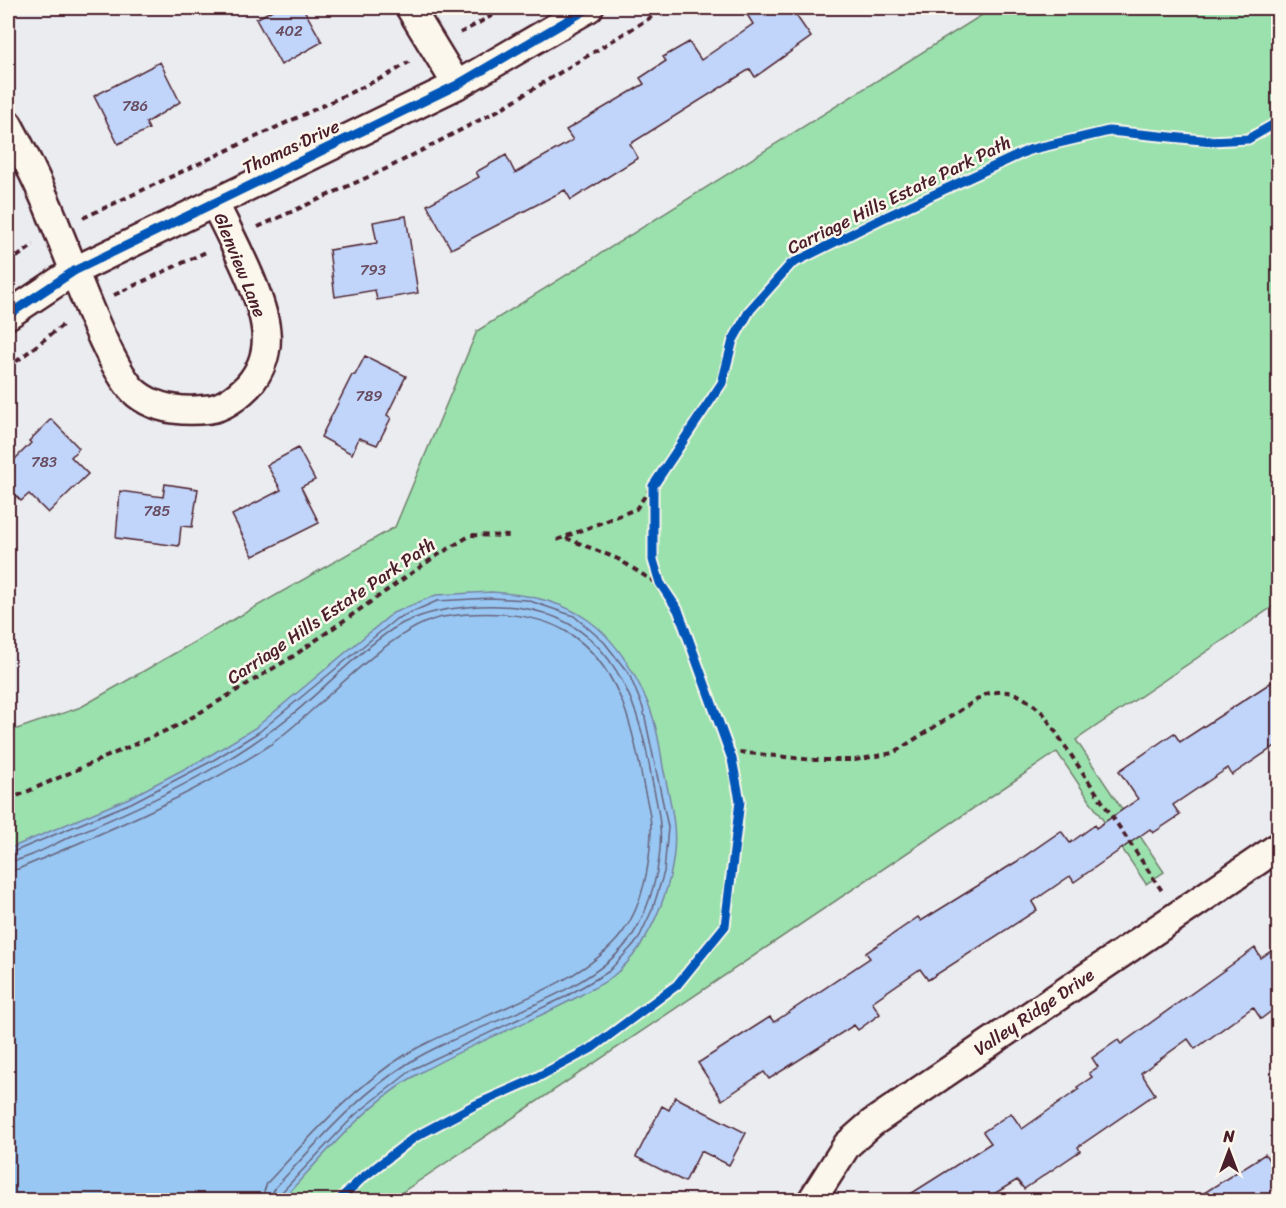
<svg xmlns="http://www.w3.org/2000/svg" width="1286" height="1208" font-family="Sriracha,sans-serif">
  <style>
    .green { fill: #9ae1ae; stroke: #72806c; stroke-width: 1.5 }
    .water { fill: #97c7f2; stroke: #7884a2; stroke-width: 1.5 }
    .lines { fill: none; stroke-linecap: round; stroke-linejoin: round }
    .shore { stroke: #69627b; stroke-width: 1.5 }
    .building { fill: #c1d4fa; stroke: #4a1f2b; stroke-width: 1.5 }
    .minor-casing { stroke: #4a1f2b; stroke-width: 32 }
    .path { stroke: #4a1f2b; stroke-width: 4; stroke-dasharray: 6 4.5; stroke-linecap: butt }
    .minor { stroke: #fbf7ec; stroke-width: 27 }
    .cycleway-casing { stroke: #fbf7ec; stroke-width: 13 }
    .cycleway { stroke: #0057b8; stroke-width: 9 }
    .labels { text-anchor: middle; stroke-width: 5; stroke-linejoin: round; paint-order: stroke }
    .number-label { font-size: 15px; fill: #684c5f }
    .street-label { font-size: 18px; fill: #4a1f2b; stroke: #fbf7ec }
  </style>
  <rect width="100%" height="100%" fill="#eaecf0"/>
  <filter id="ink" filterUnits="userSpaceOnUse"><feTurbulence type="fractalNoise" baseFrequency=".0167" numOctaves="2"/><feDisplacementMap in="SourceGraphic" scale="12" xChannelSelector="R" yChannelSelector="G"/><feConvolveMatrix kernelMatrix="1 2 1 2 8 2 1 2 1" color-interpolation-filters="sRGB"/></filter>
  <g filter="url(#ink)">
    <path class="green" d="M993,8H1278V603L1076,740L1164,872L1146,884L1057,752L401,1193L397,1200H8V732L81,707L395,527L477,331Z"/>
    <path class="water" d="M491,592C573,596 614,625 647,701C656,721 660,745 663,767C667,786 672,806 674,825C679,875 652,945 613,976C604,984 591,989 581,995C529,1024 470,1043 418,1074C366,1104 322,1157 282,1200H8V849L129,798L209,756L255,728L393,613L436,595Z"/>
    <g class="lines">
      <path class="shore" d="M8,854L131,803L212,761L259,732L396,619L437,601L491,598L527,600L574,616L604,642L629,674L643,708L668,827L664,872L653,908L638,940L608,972L563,998L413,1069L355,1115L280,1194L278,1200
        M8,862C30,859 53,844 74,835C151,803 227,767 293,714C324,689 370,640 403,623C429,611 451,608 479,606C590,600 633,671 650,769C653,788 659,807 660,826C663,860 651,907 632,936C591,997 473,1023 410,1062C357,1095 315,1145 274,1189L270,1200
        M8,871L18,869C103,833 187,798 264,749C315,716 387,627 443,617C481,611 533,611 567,632C619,664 633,727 643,783C646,799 652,816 651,832C650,864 643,905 623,932C582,989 467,1017 405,1055C352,1088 309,1138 267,1183L261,1200"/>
    </g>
    <path class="building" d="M276,8H303L322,42L281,65L256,19Z
      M743,8H791L811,37L755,77L750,69L630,144L638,158L571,200L565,190L451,249L427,205L479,177L476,172L506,155L515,173L573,140L566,130L644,84L640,78L666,61L663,57L689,42L701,60L753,24Z
      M160,62L180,102L146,123L149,129L118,144L94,96Z
      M406,216L418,293L377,300L375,290L335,297L329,250L377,243L373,222Z
      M365,356L406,376L387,415L391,418L377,445L359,438L352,454L321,437L352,375H355Z
      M51,419L79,448L71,457L88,474L48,513L29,494L21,501L8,488V466L31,443L29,441Z
      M298,448L315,480L301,487L319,523L253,556L232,515L281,490L267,465Z
      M165,484L198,489L192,527L181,526L179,546L116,538L120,491L163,497Z
      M1278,678V744L1232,775L1228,768L1173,805L1180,815L1153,833L1150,829L1074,882L1070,876L1032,902L1037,910L928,980L920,969L872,1002L880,1014L858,1030L854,1025L769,1079L764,1072L722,1100L698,1063L770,1017L774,1022L870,958L866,953L918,917L921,921L1016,862L1061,831L1070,843L1095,825L1096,828L1138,799L1119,771L1174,733L1180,742Z
      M1278,946V1006L1261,1019L1253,1007L1195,1049L1188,1039L1141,1073L1155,1094L1078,1147L1080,1151L1024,1189L1017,1180L984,1200H901L991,1143L983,1132L1011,1113L1022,1129L1079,1089L1077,1087L1092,1077L1089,1073L1098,1067L1092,1058L1118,1040L1121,1044L1255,948L1261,958Z
      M675,1097L746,1133L729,1165L701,1151L685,1182L636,1157L662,1106L669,1110Z
      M1265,1154L1278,1174V1200H1193Z"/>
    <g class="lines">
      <defs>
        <path id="minor" d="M410,8L457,85
          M8,124C27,159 44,194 58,231C73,265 110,373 137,394C157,410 185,412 210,409C224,407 238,396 248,386C261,371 268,352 266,332C263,295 230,236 214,202
          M8,315L74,271L457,85L589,8
          M812,1200L847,1145L872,1123L1278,847"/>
      </defs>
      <use href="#minor" class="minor-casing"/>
      <path class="path" d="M460,33L506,8
        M83,218L388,75L409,62
        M258,227L390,167L497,111L666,8
        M8,263L34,245
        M114,295L208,251
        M8,368L64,324
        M566,538L618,559L661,586
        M557,540L636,509L722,383L733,340L750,310L791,264L881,219L1029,150L1109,131L1212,141L1248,139L1278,122
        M729,751L814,760H855L893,753L986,694C1012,687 1023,696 1043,713L1162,891
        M8,800L181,724L292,657L433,558L471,535L509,536
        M339,1200L361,1179L415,1137L473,1106L532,1080L592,1048L677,985L725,926L740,801L732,759L678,610L660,583L653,560V486"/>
      <use href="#minor" class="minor"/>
      <defs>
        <path id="cycleway" d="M8,315L74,271L457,85L589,8
          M339,1200L361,1179L415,1137L473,1106L532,1080L592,1048L677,985L725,926L740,801L732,759L678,610L660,583L653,560V486L722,383L733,340L750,310L791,264L881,219L1029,150L1109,131L1212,141L1248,139L1278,122"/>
      </defs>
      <use href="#cycleway" class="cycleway-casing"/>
      <use href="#cycleway" class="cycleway"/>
    </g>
  </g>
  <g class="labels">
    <g class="number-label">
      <text x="289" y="36">402</text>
      <text x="135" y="111">786</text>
      <text x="373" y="275">793</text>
      <text x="369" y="401">789</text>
      <text x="44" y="467">783</text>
      <text x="157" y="516">785</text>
    </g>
    <g class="street-label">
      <text transform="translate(291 147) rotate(-25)" y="6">Thomas Drive</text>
      <text transform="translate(899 195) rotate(-26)" y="6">Carriage Hills Estate Park Path</text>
      <text transform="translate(240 265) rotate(68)" y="6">Glenview Lane</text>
      <text transform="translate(331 611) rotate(-34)" y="6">Carriage Hills Estate Park Path</text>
      <text transform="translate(1034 1012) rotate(-34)" y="6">Valley Ridge Drive</text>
    </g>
  </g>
  <rect width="1286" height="1208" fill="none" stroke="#fbf7ec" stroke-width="30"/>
  <rect x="15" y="15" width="1256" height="1178" fill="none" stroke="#4a1f2b" stroke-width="2" filter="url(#ink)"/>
  <g transform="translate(1229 1151)" stroke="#fbf7ec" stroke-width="4.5" paint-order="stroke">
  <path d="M0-4.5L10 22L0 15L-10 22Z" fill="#4a1f2b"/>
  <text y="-9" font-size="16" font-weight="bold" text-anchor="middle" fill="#4a1f2b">N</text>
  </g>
</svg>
